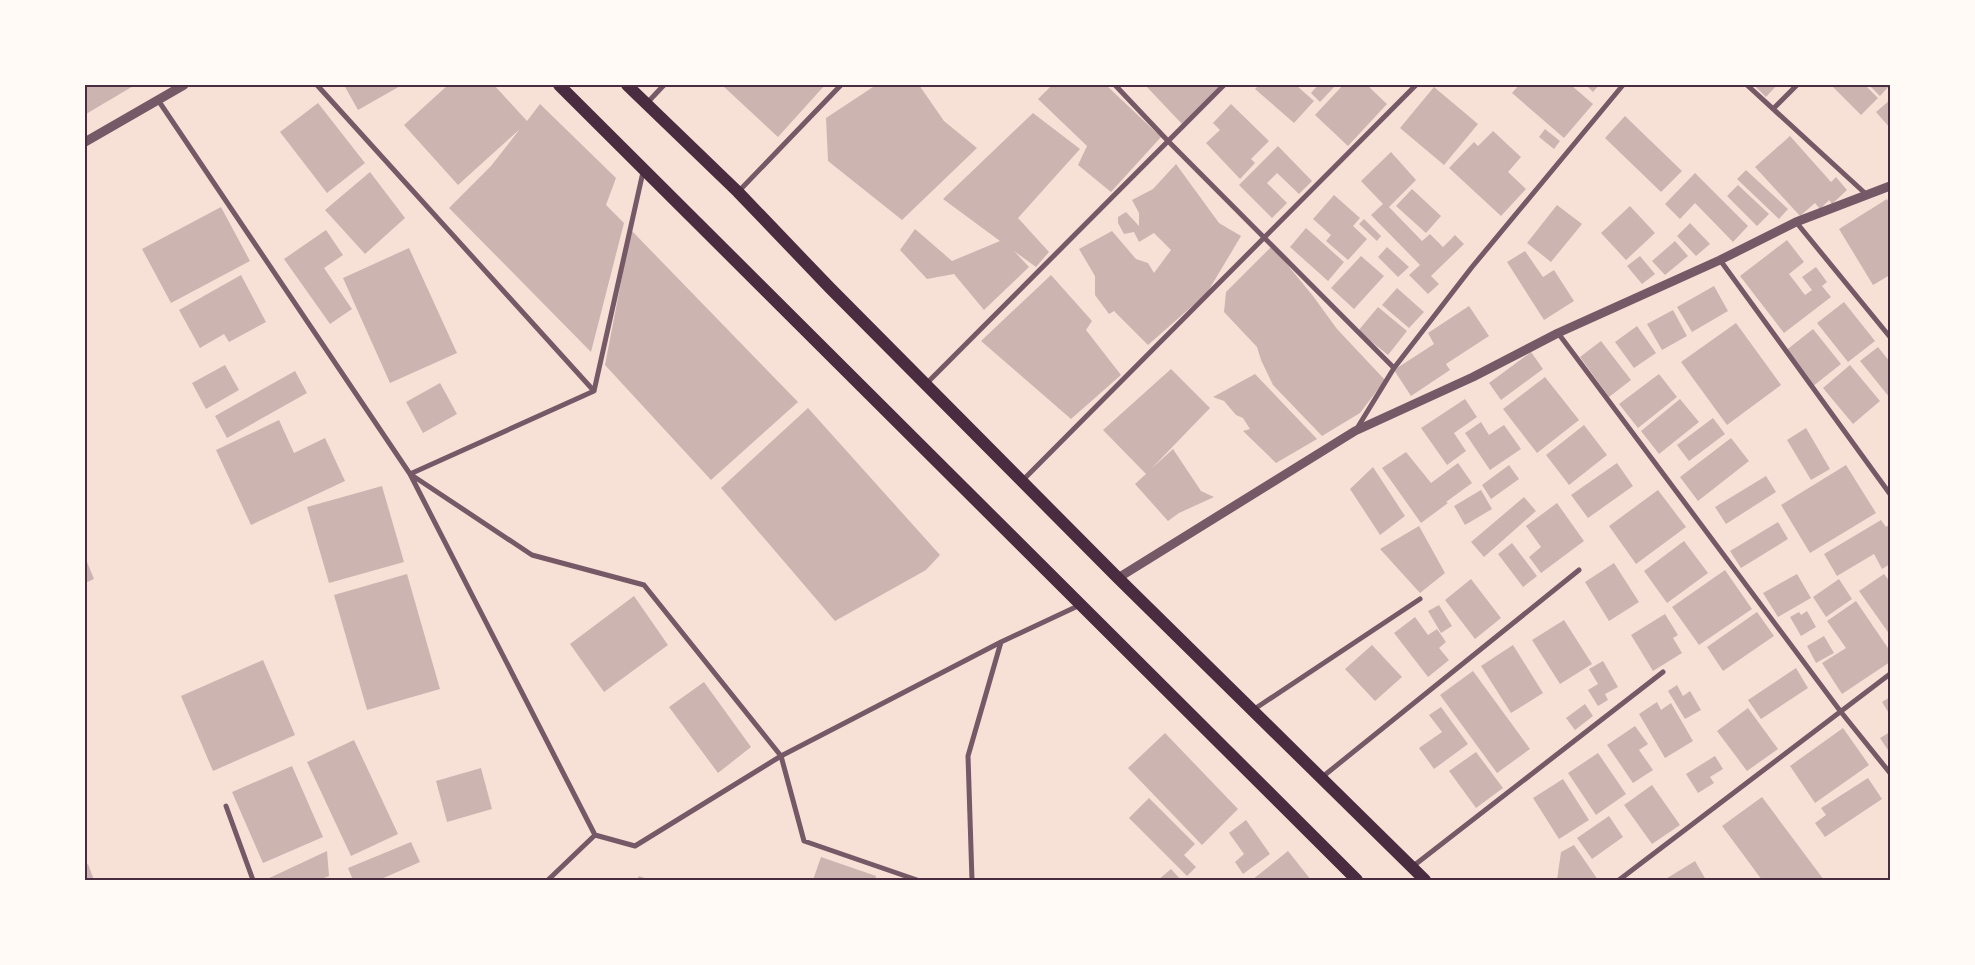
<svg xmlns="http://www.w3.org/2000/svg" width="1975" height="965" font-family="'Asap Condensed',sans-serif">
  <style>
    .building { fill: #ccb4b1 }
    .lines { fill: none; stroke-linecap: round; stroke-linejoin: round }
    .minor { stroke: #755966; stroke-width: 5 }
    .tertiary { stroke: #755966; stroke-width: 9 }
    .primary { stroke: #4a2c40; stroke-width: 12 }
    .neatline { fill: none; stroke: #4a2c40; stroke-width: 2 }
  </style>
  <rect width="100%" height="100%" fill="#f7e1d7"/>
  <path class="building" d="M85,85H135L86,114Z
    M344,85H402L358,110Z
    M448,85H494L527,121L540,104L616,178L606,205L624,223L591,352L449,208L491,166L520,129L458,185L404,125Z
    M722,85H825L778,137Z
    M876,85H919L944,121L977,148L902,220L828,161L826,118Z
    M1052,85H1106L1161,137L1111,192L1078,165L1087,146L1038,99Z
    M1145,85H1222L1182,124Z
    M1259,85H1296L1314,101L1294,123L1255,89Z
    M1318,85H1336L1320,102L1311,93Z
    M1343,85H1367L1387,104L1348,146L1315,115Z
    M1519,85H1571L1593,104L1564,138L1512,93Z
    M1586,85H1599L1593,92Z
    M1754,85H1777L1766,97Z
    M1831,85H1865L1878,98L1861,115Z
    M1869,85H1890L1880,96Z
    M1434,87L1478,124L1444,165L1400,128Z
    M1890,100V128L1876,112Z
    M318,103L365,163L327,193L280,132Z
    M1231,104L1269,141L1251,159L1255,163L1240,179L1206,143L1220,130L1213,123Z
    M1033,113L1080,149L1018,218L1049,252L1036,267L1014,251L1029,267L984,310L954,274L927,279L900,250L915,229L952,261L1000,241L943,199Z
    M1625,116L1682,171L1661,192L1605,138Z
    M1545,129L1560,141L1554,149L1539,137Z
    M1493,131L1521,157L1508,172L1526,189L1501,216L1449,168L1474,142L1478,146Z
    M1790,136L1831,182L1836,177L1847,190L1832,204L1829,200L1820,209L1815,203L1800,216L1755,167Z
    M1278,146L1312,181L1299,194L1277,173L1267,183L1287,203L1272,218L1239,185Z
    M1391,152L1416,180L1389,207L1422,241L1430,234L1443,247L1455,235L1464,244L1431,276L1439,284L1428,294L1409,275L1420,265L1371,215L1383,204L1361,181Z
    M1176,164L1219,223L1241,236L1207,293L1148,345L1114,311L1109,314L1095,295V276L1079,249L1112,231L1136,259L1148,263L1154,273L1171,250L1154,233L1139,242L1134,232L1124,234L1118,223V217L1126,212L1139,226V213L1132,200L1153,189Z
    M1746,170L1788,209L1779,219L1737,179Z
    M370,172L405,218L365,254L325,210Z
    M1695,173L1748,226L1733,242L1695,203L1680,219L1665,204Z
    M1738,185L1769,214L1757,226L1727,196Z
    M1412,189L1441,216L1426,233L1396,206Z
    M1334,195L1360,218L1353,226L1367,239L1348,260L1326,241L1331,235L1313,219Z
    M1887,199L1890,204V275L1873,285L1839,229Z
    M1557,205L1582,224L1551,262L1527,243Z
    M1630,206L1655,233L1626,260L1601,233Z
    M221,207L250,261L171,303L142,249Z
    M1364,219L1381,236L1377,241L1359,224Z
    M1690,223L1710,244L1696,256L1677,236Z
    M1306,228L1344,262L1328,281L1290,247Z
    M326,230L343,255L324,268L352,309L330,324L284,259Z
    M631,230L798,402L711,480L605,365Z
    M1787,240L1804,262L1789,274L1805,295L1812,290L1802,277L1816,267L1827,282L1822,286L1831,297L1784,333L1740,276Z
    M1675,241L1688,256L1665,275L1652,261Z
    M1272,246L1313,296L1337,329L1385,380L1360,413L1322,436L1273,385L1261,360L1257,347L1224,312L1226,292Z
    M1387,247L1409,267L1398,277L1378,257Z
    M409,248L457,353L390,383L343,278Z
    M1525,251L1543,277L1554,270L1574,301L1544,320L1507,262Z
    M1361,256L1384,276L1354,309L1331,288Z
    M1640,256L1655,274L1642,284L1627,266Z
    M241,275L266,322L229,342L224,334L200,348L179,310Z
    M1051,275L1092,321L1086,330L1121,375L1071,419L981,341Z
    M1714,286L1728,311L1692,332L1677,307Z
    M1397,288L1424,312L1409,328L1382,305Z
    M1844,302L1875,341L1848,362L1817,323Z
    M1469,306L1489,336L1446,364L1450,370L1411,396L1394,370L1434,344L1428,333Z
    M1378,307L1407,331L1388,355L1358,331Z
    M1673,310L1687,336L1662,350L1647,324Z
    M1736,323L1781,385L1727,425L1681,362Z
    M1637,326L1656,353L1634,368L1615,342Z
    M1813,329L1841,364L1812,387L1784,352Z
    M1601,341L1631,380L1609,397L1580,357Z
    M1878,347L1890,362V398L1860,361Z
    M1531,352L1543,369L1501,400L1489,383Z
    M225,365L239,390L206,409L192,383Z
    M1850,365L1880,401L1853,424L1823,388Z
    M1171,369L1210,408L1151,469L1173,449L1201,491L1214,497L1179,513L1168,521L1135,484L1146,474L1103,430Z
    M295,371L307,393L227,438L215,416Z
    M1255,374L1317,439L1276,463L1243,431L1250,429L1243,418L1236,415L1224,401L1213,397Z
    M1659,374L1677,397L1638,428L1619,404Z
    M1545,377L1579,420L1537,453L1503,409Z
    M440,383L457,414L423,433L406,402Z
    M1465,399L1477,417L1454,433L1466,451L1447,465L1421,428Z
    M1680,399L1699,422L1659,454L1641,431Z
    M808,408L940,555L926,570L835,621L721,488Z
    M1713,418L1725,434L1689,461L1677,445Z
    M279,420L294,453L325,438L345,481L251,525L216,450Z
    M1481,422L1489,435L1504,425L1521,449L1490,470L1465,433Z
    M1584,425L1607,455L1569,485L1546,455Z
    M1806,428L1830,469L1811,480L1787,440Z
    M1731,438L1749,461L1698,501L1680,477Z
    M1406,452L1431,483L1458,463L1472,483L1446,502L1448,503L1421,523L1382,468Z
    M1617,463L1633,486L1588,518L1571,495Z
    M1509,465L1519,479L1491,499L1482,485Z
    M1846,465L1876,513L1810,553L1781,505Z
    M1373,467L1405,516L1380,535L1350,489Z
    M1766,476L1776,492L1726,524L1715,507Z
    M382,486L404,562L329,583L307,507Z
    M1481,490L1492,509L1465,525L1454,506Z
    M1658,490L1686,527L1636,564L1609,526Z
    M1524,497L1536,511L1484,557L1471,542Z
    M1557,503L1584,541L1541,573L1529,557L1541,547L1526,526Z
    M1881,520L1886,527L1890,524V564L1882,569L1874,554L1837,576L1824,554Z
    M1778,522L1788,539L1741,568L1730,551Z
    M1419,526L1445,573L1420,593L1380,549Z
    M1684,541L1708,573L1667,603L1644,571Z
    M1512,543L1537,576L1523,587L1498,554Z
    M85,557L94,579L85,583Z
    M1614,563L1639,602L1609,621L1585,582Z
    M1725,570L1752,609L1699,645L1672,607Z
    M407,574L440,689L367,710L334,595Z
    M1797,574L1811,598L1778,617L1763,593Z
    M1884,574L1890,582V635L1859,591Z
    M1471,579L1501,618L1475,639L1445,600Z
    M1839,579L1852,599L1826,617L1813,597Z
    M634,596L668,645L604,692L570,644Z
    M1856,601L1890,651V662L1842,694L1822,663L1846,648L1827,621Z
    M1439,605L1452,626L1441,633L1428,611Z
    M1807,611L1816,627L1801,636L1790,617L1799,612L1801,615Z
    M1757,612L1774,636L1723,671L1707,647Z
    M1665,614L1678,635L1673,638L1682,653L1653,671L1631,635Z
    M1415,617L1428,635L1437,629L1446,642L1439,648L1449,660L1428,677L1394,633Z
    M1564,620L1592,664L1560,684L1532,640Z
    M1824,636L1834,653L1816,663L1807,646Z
    M1372,645L1402,677L1375,701L1345,669Z
    M1513,645L1543,693L1511,713L1481,666Z
    M263,660L295,735L213,771L181,696Z
    M1603,661L1618,687L1605,694L1608,700L1598,706L1588,690L1598,684L1589,669Z
    M1796,668L1808,688L1761,719L1748,700Z
    M1473,671L1530,749L1497,773L1440,695Z
    M704,682L751,747L718,773L669,707Z
    M1677,685L1683,696L1690,691L1701,710L1685,719L1668,691Z
    M1890,697V715L1882,702Z
    M1657,702L1661,710L1671,703L1693,741L1665,758L1639,714Z
    M1585,704L1593,716L1575,730L1566,718Z
    M1441,707L1468,744L1434,769L1419,748L1442,732L1429,715Z
    M1748,708L1778,749L1747,771L1717,731Z
    M1635,726L1648,744L1639,750L1653,770L1633,783L1607,745Z
    M1843,728L1869,765L1815,803L1790,766Z
    M1890,732V753L1880,738Z
    M1165,733L1238,809L1202,845L1128,768Z
    M354,740L398,834L351,856L307,762Z
    M1476,752L1503,788L1476,808L1449,771Z
    M1598,753L1626,794L1596,815L1568,773Z
    M1715,756L1723,769L1710,777L1714,783L1698,793L1686,774Z
    M292,766L323,837L263,863L232,792Z
    M481,768L492,809L447,822L436,781Z
    M1868,778L1882,799L1825,837L1815,823L1826,815L1821,808Z
    M1563,779L1589,820L1559,839L1533,798Z
    M1652,785L1680,825L1652,844L1624,805Z
    M1762,797L1824,880H1762L1722,826Z
    M1149,798L1195,844L1184,855L1196,867L1187,876L1129,818Z
    M1609,816L1623,837L1592,859L1577,838Z
    M1246,820L1270,854L1243,874L1235,862L1244,854L1229,833Z
    M411,842L420,862L379,880H353L348,868Z
    M1574,845L1598,880H1557L1561,852Z
    M327,851L329,876L319,880H265Z
    M1288,851L1311,880H1252Z
    M821,857L876,876L875,880H813Z
    M1695,861L1706,880H1664Z
    M88,864L94,880H85V866Z
    M1171,869L1181,880H1158Z
    M639,876L650,880H637Z"/>
  <g class="lines">
    <path class="minor" d="M317,85L594,391
      M1115,85L1168,141L1394,368
      M1747,85L1867,195
      M158,100L410,474L595,835
      M647,103L664,85
      M1773,109L1797,85
      M738,192L841,85
      M1796,222L1890,337
      M1720,260L1890,494
      M1558,333L1841,712L1890,773
      M926,384L1224,85
      M1356,430L1394,368L1472,267L1623,85
      M410,474L532,555L644,585L781,756L804,841L917,880
      M410,474L594,391L643,172
      M1023,480L1416,85
      M1253,710L1420,599
      M1321,778L1579,570
      M226,806L253,880
      M1412,867L1663,672
      M548,880L595,835L635,846L781,756L1001,642L1080,605
      M972,880L968,756L1001,642
      M1619,880L1890,674"/>
    <path class="tertiary" d="M85,142L184,85
      M1118,578L1355,431L1473,377L1558,333L1720,260L1796,222L1890,186"/>
    <path class="primary" d="M559,85L1357,880
      M627,85L738,192L830,288L1118,578L1425,880"/>
  </g>
  <rect width="1975" height="965" fill="none" stroke="#fffaf5" stroke-width="172"/>
  <rect x="86" y="86" width="1803" height="793" class="neatline"/>
</svg>
